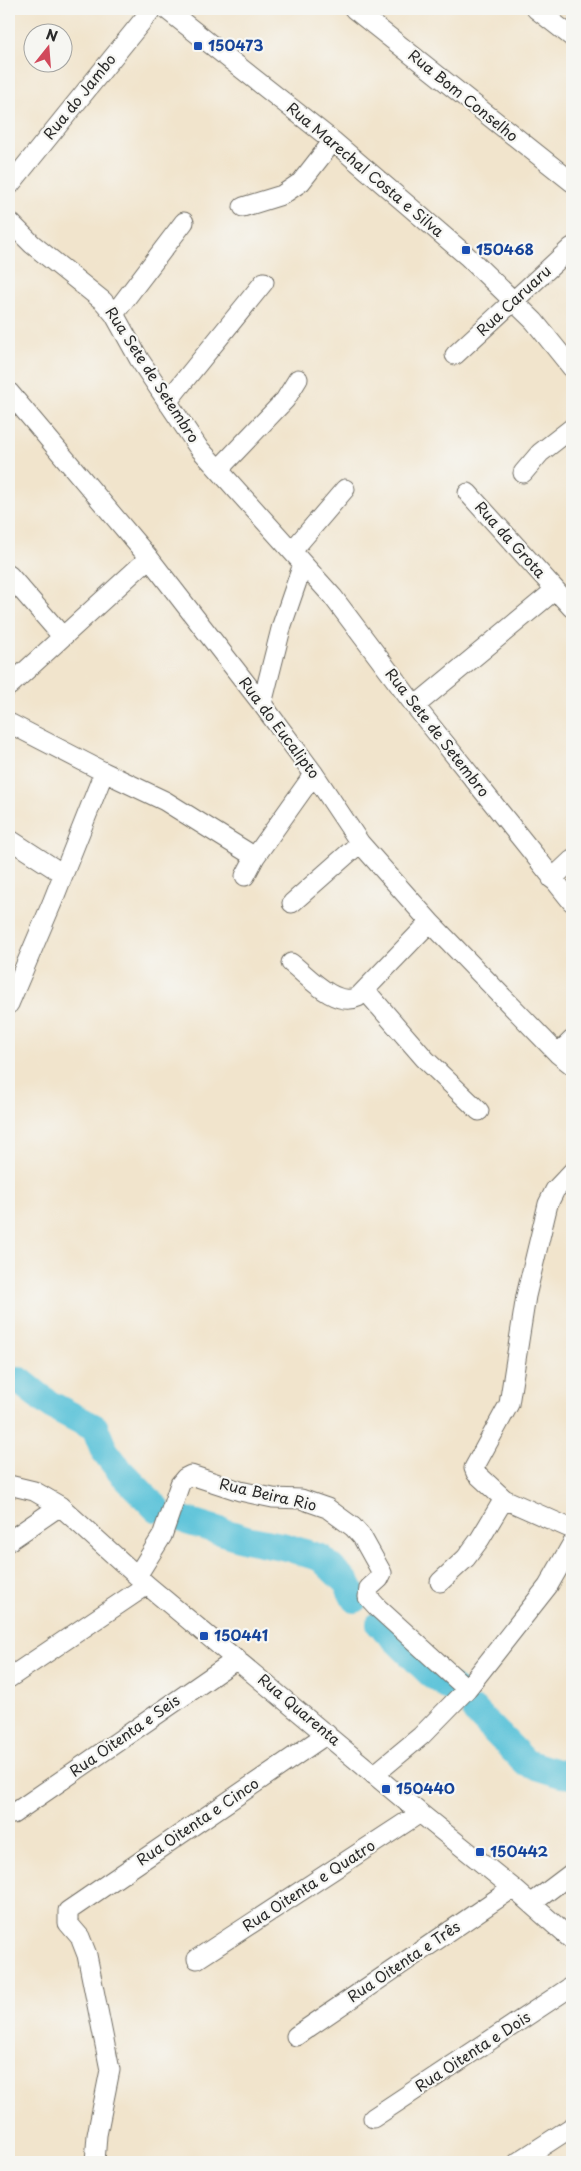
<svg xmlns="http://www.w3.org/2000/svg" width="581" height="2171" font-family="'Playpen Sans',sans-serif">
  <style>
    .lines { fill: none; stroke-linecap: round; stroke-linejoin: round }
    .river { stroke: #5cc3d9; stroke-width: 28 }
    .street-casing { stroke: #706c63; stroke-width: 21 }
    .street { stroke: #fff; stroke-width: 19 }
    .transit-dot { fill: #1a4fb4; stroke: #f6f6f2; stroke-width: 2 }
    .labels { text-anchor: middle; stroke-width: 4.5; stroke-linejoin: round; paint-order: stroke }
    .transit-label { font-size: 15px; font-weight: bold; fill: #164399; stroke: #f6f6f2; text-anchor: start }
    .street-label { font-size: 15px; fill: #2b2b2b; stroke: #f6f6f2 }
  </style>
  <rect width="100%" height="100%" fill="#f6f6f2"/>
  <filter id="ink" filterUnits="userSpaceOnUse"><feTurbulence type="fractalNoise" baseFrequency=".02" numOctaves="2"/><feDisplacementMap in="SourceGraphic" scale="10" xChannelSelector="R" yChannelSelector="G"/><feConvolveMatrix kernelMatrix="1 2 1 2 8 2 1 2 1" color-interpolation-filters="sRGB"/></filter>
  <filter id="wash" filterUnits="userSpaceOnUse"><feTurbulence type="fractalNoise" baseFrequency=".0096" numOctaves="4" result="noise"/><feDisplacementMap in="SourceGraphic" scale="20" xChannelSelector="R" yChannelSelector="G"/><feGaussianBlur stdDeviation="1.12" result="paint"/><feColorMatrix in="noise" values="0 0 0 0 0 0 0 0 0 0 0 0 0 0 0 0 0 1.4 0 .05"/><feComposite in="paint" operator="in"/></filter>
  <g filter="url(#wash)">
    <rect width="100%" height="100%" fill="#f1e4cc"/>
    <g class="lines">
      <path class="river" d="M9,1381H20L49,1404L95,1428L104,1450L120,1471L156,1508
        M187,1521L246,1539L286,1547L321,1558L347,1583L355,1599
        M380,1624L430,1673L457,1692
        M476,1712L526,1763L561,1774L572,1775"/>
    </g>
  </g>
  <g filter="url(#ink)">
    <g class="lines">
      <defs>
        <path id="street" d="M166,9L333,141L467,256L534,321L572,368
          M354,9L572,182
          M536,9L572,37
          M9,186L152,9
          M243,207L282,195L301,182L333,141
          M9,221L32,244L103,301L114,314L139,359L198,447L333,597L415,706L572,902
          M114,314L184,222
          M455,355L572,247
          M9,392L149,558L262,704L314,774L360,843L430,922L558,1054L572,1065
          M167,402L264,282
          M219,469L285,400L298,379
          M523,473L540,453L572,428
          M468,493L572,608
          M292,551L345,489
          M9,575L62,636
          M9,686L149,558
          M262,704L282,625L303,564
          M415,706L555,590
          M9,723L104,772L165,801L255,857
          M9,839L63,874
          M245,876L255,857L314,774
          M552,879L572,860
          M292,903L360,843
          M291,963C308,976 335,1008 358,997L430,922
          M365,990L425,1059L479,1111
          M9,1004L52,903L104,772
          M558,1054L572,1040
          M572,1172L555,1190L548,1204L526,1296L509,1404L474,1468L476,1473L504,1499L572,1529
          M9,1485L34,1491L60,1506L147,1585L420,1813L513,1888L572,1940
          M9,1541L60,1506
          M137,1576L162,1536L180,1484L185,1478L191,1475L240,1491L273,1498L301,1499L327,1508L353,1527L362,1537L382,1573L379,1579L369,1588L368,1597L378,1608L467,1689
          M440,1582L466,1558L480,1539L504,1499
          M9,1678L147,1585
          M374,1775L421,1736L467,1689L548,1586L572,1544
          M13,1814L237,1659
          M531,1904L572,1873
          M197,1959L420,1813
          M296,2036L513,1888
          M373,2118L572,1986
          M95,2162L97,2135L110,2070L87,1955L80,1937L68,1923V1911L327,1734
          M518,2162L572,2127"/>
      </defs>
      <use href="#street" class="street-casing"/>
      <use href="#street" class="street"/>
    </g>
  </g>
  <g class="transit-dot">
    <rect x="193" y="41" width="10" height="10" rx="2.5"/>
    <rect x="461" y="245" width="10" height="10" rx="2.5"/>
    <rect x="199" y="1631" width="10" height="10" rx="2.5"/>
    <rect x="381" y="1784" width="10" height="10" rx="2.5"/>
    <rect x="475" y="1847" width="10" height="10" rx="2.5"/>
  </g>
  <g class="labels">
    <g class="transit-label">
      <text x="208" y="51">150473</text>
      <text x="476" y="255">150468</text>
      <text x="214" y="1641">150441</text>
      <text x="396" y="1794">150440</text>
      <text x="490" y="1857">150442</text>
    </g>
    <g class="street-label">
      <text transform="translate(463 96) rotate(39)" y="5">Rua Bom Conselho</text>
      <text transform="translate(80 97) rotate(-51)" y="5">Rua do Jambo</text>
      <text transform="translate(365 170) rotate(40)" y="5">Rua Marechal Costa e Silva</text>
      <text transform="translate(514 301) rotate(-43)" y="5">Rua Caruaru</text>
      <text transform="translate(152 375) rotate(57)" y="5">Rua Sete de Setembro</text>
      <text transform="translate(510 540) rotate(48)" y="5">Rua da Grota</text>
      <text transform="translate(279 728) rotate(53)" y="5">Rua do Eucalipto</text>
      <text transform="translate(437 733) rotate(52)" y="5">Rua Sete de Setembro</text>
      <text transform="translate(268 1495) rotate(13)" y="5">Rua Beira Rio</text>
      <text transform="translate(299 1710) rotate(40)" y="5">Rua Quarenta</text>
      <text transform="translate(125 1736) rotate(-35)" y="5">Rua Oitenta e Seis</text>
      <text transform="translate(198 1822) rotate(-34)" y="5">Rua Oitenta e Cinco</text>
      <text transform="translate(309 1886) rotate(-33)" y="5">Rua Oitenta e Quatro</text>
      <text transform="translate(404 1962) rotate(-34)" y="5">Rua Oitenta e Três</text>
      <text transform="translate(473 2052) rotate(-33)" y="5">Rua Oitenta e Dois</text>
    </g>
  </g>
  <rect width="581" height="2171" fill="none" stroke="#f6f6f2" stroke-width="30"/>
  <g transform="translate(48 48) rotate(17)"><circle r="24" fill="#f6f6f2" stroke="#a5a5a2"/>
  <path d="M0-4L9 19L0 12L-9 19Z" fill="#d1495b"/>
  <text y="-8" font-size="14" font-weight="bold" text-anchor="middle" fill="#2b2b2b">N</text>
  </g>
</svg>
